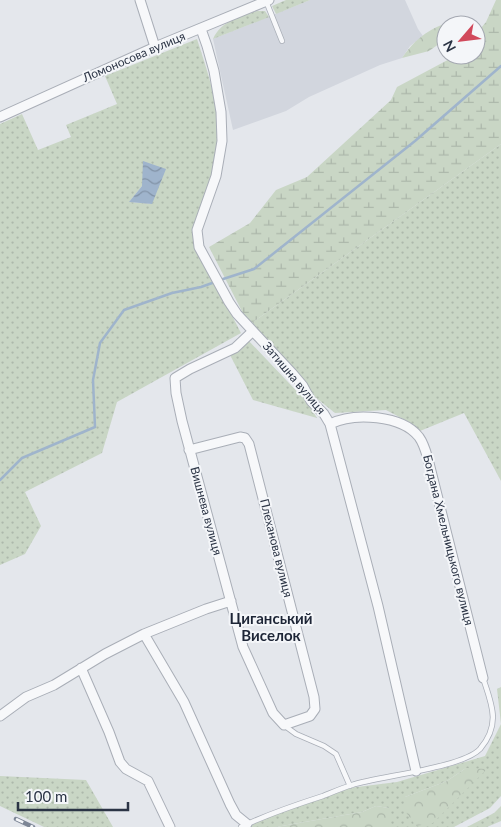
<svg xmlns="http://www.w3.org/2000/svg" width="501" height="827" font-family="Lato,sans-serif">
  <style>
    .built { fill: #d2d6de }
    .green { fill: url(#green-dots); fill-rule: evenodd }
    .forest { fill: url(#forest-crowns) }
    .wetland { fill: url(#wetland-marsh) }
    .water { fill: url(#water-waves) }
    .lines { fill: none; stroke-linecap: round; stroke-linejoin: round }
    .stream { stroke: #9fb4cc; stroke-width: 2.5 }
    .lane-casing { stroke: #a9aeb7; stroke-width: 6 }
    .street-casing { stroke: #a9aeb7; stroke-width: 11 }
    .lane { stroke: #f7f8fa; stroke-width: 4.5 }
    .street { stroke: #f7f8fa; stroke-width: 9 }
    .rail-casing { stroke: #7d8696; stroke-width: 4.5 }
    .rail { stroke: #f4f6f9; stroke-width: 2.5; stroke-dasharray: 8; stroke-linecap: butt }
    .labels { text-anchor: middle; stroke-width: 4; stroke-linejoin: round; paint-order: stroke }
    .street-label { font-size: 12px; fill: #2b3445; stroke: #f4f6f9 }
    .quarter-label { font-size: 15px; font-weight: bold; fill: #1d2536; stroke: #f4f6f9 }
  </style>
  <defs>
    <pattern id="green-dots" width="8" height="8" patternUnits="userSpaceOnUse" patternTransform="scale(1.25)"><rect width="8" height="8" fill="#c9d6c5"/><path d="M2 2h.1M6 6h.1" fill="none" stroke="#adb8ab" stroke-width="1.8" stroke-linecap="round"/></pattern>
    <pattern id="forest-crowns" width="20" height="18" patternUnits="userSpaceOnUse" patternTransform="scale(1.25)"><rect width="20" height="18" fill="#c9d6c5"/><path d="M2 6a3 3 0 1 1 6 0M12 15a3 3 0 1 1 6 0" fill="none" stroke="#adb8ab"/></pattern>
    <pattern id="wetland-marsh" width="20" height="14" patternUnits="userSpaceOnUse" patternTransform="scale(1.25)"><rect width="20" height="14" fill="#c9d6c5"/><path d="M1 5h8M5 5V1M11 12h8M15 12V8" fill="none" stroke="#adb8ab"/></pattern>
    <pattern id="water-waves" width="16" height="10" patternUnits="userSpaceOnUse" patternTransform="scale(1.25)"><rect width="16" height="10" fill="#9fb4cc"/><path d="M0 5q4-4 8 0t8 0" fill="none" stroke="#8293a7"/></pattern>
  </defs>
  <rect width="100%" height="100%" fill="#e4e7ec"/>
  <path class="built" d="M310,0H405L418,29L423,36L410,46L402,58L380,65L309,97L286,111L233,130L213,39Z"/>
  <path class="green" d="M286,0H310L276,14L272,6Z
    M257,11H265L269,17L213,39C221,21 240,17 257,11Z
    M197,39C206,67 220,107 218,136C217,172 204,208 194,242L241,333L117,402L102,453L25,492L41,526L25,554L0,565V124L22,114L38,150L71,137L66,125L117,104L105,76ZM142,186L152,204L130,202V201Z
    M501,144V481L464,413L420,431L409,422L386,410L335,413L315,397L249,325Z
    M247,339L307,402L317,418L253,400L228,351Z
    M501,687V796L490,808L454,827H389V808L376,806L362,812L276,827H240L349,788L397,782L485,756L501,724L497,689ZM466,768L416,826L405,797L447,781Z
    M0,776L86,780L113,827H44L0,806Z
    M501,806V821L487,827H467L494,813Z"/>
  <path class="forest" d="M463,17L467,25H446V39L429,51L402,58C419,33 436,26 463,17Z
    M466,768L487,769L433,823L416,826L405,811V797L447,781Z
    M376,806L389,808V827H276L362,812Z"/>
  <path class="wetland" d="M496,0H501V144L249,325L209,247L250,223L276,190L307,177L391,100L397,87L457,55H476V34L486,22Z"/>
  <path class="water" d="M143,161L166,169L152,204L129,202L142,186Z"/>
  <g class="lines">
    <path class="stream" d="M220,280L254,269L415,141L501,66
      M0,480L22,458L95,427L93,380L100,343L124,310L172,293L201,287L215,282"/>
    <defs>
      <path id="lane" d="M266,1L282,41
        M285,726L296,734L324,746L336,754L350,786
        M241,827C268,814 295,805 323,796C333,792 342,788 352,785C380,776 462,768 480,749C501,724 492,705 483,678"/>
      <path id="street" d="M140,0L155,47
        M201,29L207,46L214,71L221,112L222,141L216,176L197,230L199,247L229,302L237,314L292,373L303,386L311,401L324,414L330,424L378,606L416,771
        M0,117L155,47L269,0
        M330,424C354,412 402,415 419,437C424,444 426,452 428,459L483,678
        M189,450L240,437L245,438L249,444L314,697L315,709L310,716L284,725L273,713L243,647L182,421L176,393L175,378L190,369L235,348L253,331
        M144,634L184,702L230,804L236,815L247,824
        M81,668L109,732L120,762L126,769L148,781L170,827
        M0,716L26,697L54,685L105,654L144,634L206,609L231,601"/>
    </defs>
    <use href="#lane" class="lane-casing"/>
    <use href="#street" class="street-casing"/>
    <use href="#lane" class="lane"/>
    <use href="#street" class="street"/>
    <defs>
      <path id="rail" d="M16,819L33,827"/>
    </defs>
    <use href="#rail" class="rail-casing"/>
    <use href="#rail" class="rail"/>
  </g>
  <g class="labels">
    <g class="street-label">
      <text transform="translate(134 57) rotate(-23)" y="4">Ломоносова вулиця</text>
      <text transform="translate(294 378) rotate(50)" y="4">Затишна вулиця</text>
      <text transform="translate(206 511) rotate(75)" y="4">Вишнева вулиця</text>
      <text transform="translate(448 540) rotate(76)" y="4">Богдана Хмельницького вулиця</text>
      <text transform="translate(276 548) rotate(76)" y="4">Плеханова вулиця</text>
    </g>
    <g class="quarter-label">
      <text x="271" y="624">Циганський<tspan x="271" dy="17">Виселок</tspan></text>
    </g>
  </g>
  <g transform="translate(461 40) rotate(242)"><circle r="24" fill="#f4f6f9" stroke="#a4a8b1"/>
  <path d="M0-4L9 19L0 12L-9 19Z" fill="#d1495b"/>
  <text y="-8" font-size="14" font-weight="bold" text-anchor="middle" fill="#2b3445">N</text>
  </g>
  <path d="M18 802v8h110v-8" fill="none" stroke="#2b3445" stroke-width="2.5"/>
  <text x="25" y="802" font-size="15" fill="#2b3445" stroke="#f4f6f9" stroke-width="4" paint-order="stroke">100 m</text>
</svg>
